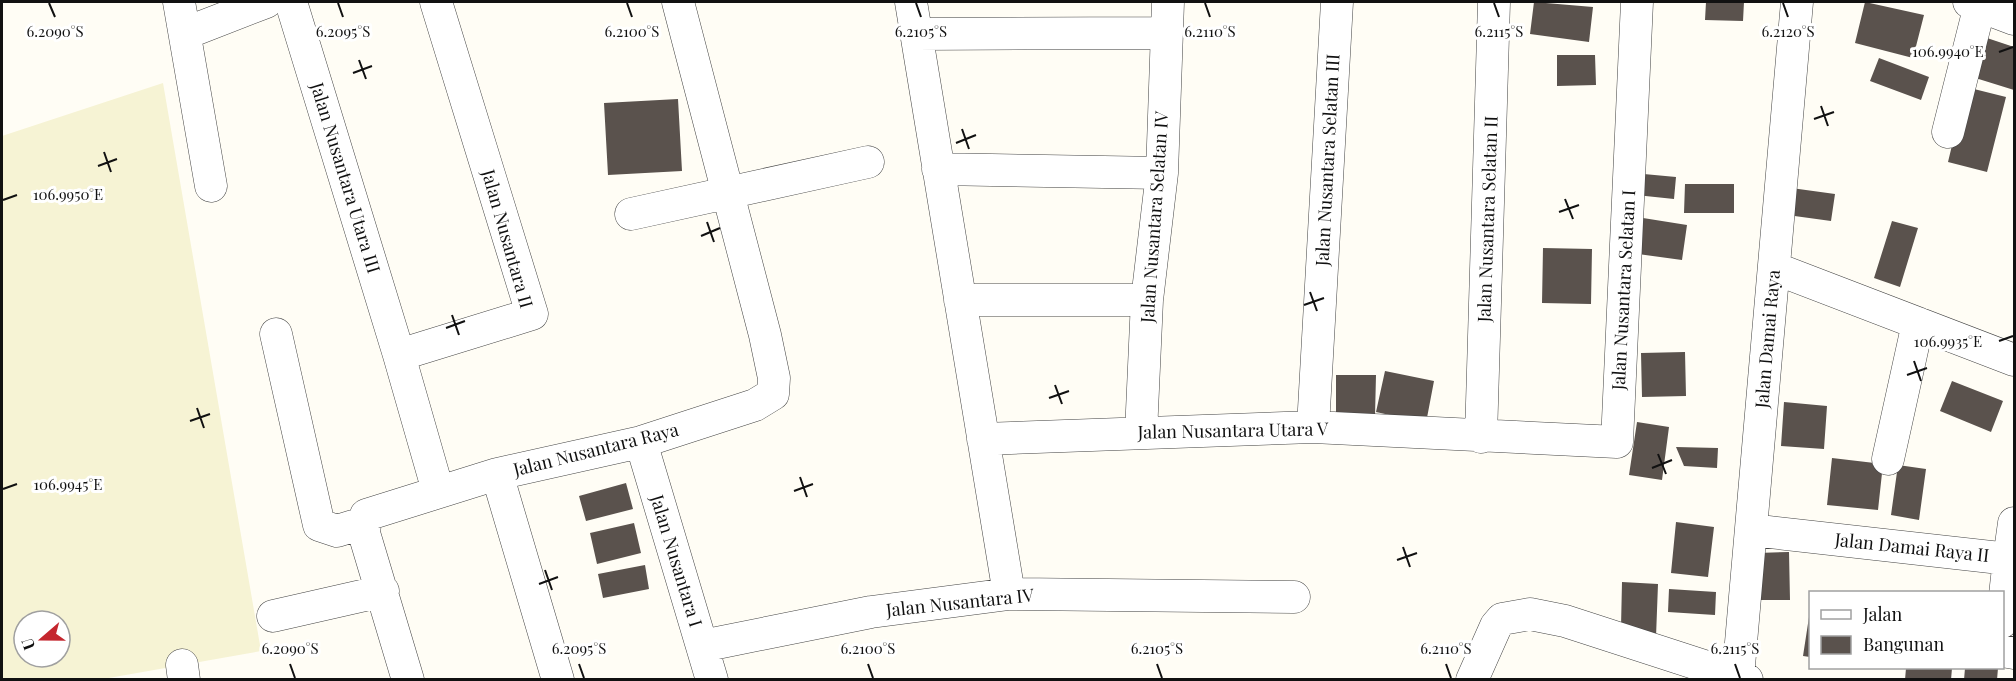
<svg xmlns="http://www.w3.org/2000/svg" width="2016" height="681" font-family="'Playfair Display',serif">
  <style>
    .farmland { fill: #f6f3d4; fill-rule: evenodd }
    .building { fill: #5a524d }
    .lines { fill: none; stroke-linecap: round; stroke-linejoin: round }
    .minor-casing { stroke: #444; stroke-width: 33 }
    .minor { stroke: #fff; stroke-width: 32 }
    .ticks { fill: none; stroke: #111; stroke-width: 2 }
    .labels { text-anchor: middle; stroke-width: 6; stroke-linejoin: round; paint-order: stroke }
    .street-label { font-size: 18px; fill: #111; stroke: #fff }
    .ticks-label { font-size: 15px; text-anchor: middle; fill: #111; stroke: #fff; stroke-width: 6; stroke-linejoin: round; paint-order: stroke }
  </style>
  <rect width="100%" height="100%" fill="#fffdf5"/>
  <path class="farmland" d="M163,83L261,651L103,679H2V136ZM24,621H60V657H24Z"/>
  <path class="building" d="M1534,2L1593,7L1589,42L1530,34Z
    M1706,2H1744L1743,21L1705,20Z
    M1865,2L1924,15L1913,58L1855,43Z
    M1981,36L2014,47V90L1969,76Z
    M1557,55H1595L1596,85L1557,86Z
    M1879,58L1929,77L1921,100L1870,81Z
    M1966,87L2006,97L1987,172L1948,162Z
    M678,99L682,171L608,175L604,103Z
    M1633,173L1676,177L1674,199L1636,195Z
    M1685,184H1734V213H1684Z
    M1784,187L1835,194L1831,221L1780,214Z
    M1643,218L1687,225L1682,260L1638,254Z
    M1892,221L1918,228L1900,287L1874,278Z
    M1543,248L1592,249L1591,304L1542,303Z
    M1685,352L1686,396L1642,397L1641,353Z
    M1385,371L1434,381L1426,423L1376,412Z
    M1336,375H1376L1375,416H1336Z
    M1952,381L2003,401L1991,432L1940,411Z
    M1784,402L1827,406L1824,449L1781,446Z
    M1637,422L1669,427L1662,480L1629,475Z
    M1676,447L1718,448L1717,468L1684,466Z
    M1832,458L1883,464L1878,510L1827,505Z
    M1898,465L1926,469L1919,520L1891,515Z
    M626,483L633,509L586,521L579,496Z
    M1676,522L1714,527L1708,577L1671,573Z
    M634,523L641,553L597,564L590,533Z
    M1789,552L1790,600H1758L1757,553Z
    M645,565L649,589L603,598L598,574Z
    M1622,582L1658,584L1656,637L1621,627Z
    M1669,589L1716,592L1715,615L1668,612Z
    M1809,617H1810V657L1803,656Z
    M1906,668H1952L1951,680H1905Z
    M1965,668H1998L1997,680H1964Z"/>
  <g class="lines">
    <defs>
      <path id="minor" d="M179,2L211,186
        M291,2L399,355
        M436,2L532,314L399,355L438,491
        M911,2L1009,594
        M1969,2L2014,19
        M186,33L266,2
        M916,34L1165,33
        M1948,132L1980,5
        M938,169L1162,173
        M631,214L868,162
        M1774,268L2014,360
        M960,300H1147
        M276,334L319,525L337,531L363,523
        M1313,427L1337,2
        M1141,433L1147,300L1162,173L1168,2
        M1481,437L1494,2
        M983,439L1313,427L1617,442L1637,2
        M641,442L712,680
        M1888,459L1918,323
        M497,474L558,680
        M1751,530L2009,559L2002,622
        M2009,559L2014,523
        M273,616L383,591
        M702,646L871,612L1009,594L1294,597
        M2002,651L2014,653
        M182,665L184,680
        M1738,677L1797,2
        M408,680L364,533L366,515L497,474L641,442L755,405L773,394L774,378L765,335L678,2
        M1472,680L1496,626L1502,619L1530,614L1565,621L1747,680"/>
    </defs>
    <use href="#minor" class="minor-casing"/>
    <use href="#minor" class="minor"/>
  </g>
  <path class="ticks" d="M49,3L55,17M338,3L343,17M627,3L632,17M916,3L921,17M1205,3L1210,17M1494,3L1499,17M1783,3L1788,17M1999,52L2013,47M359,60L366,79M353,73L372,66M1821,106L1828,126M1814,119L1834,112M962,129L969,149M956,143L976,135M104,152L111,172M98,166L117,159M1565,199L1573,219M3,200L17,195M1559,212L1579,205M707,222L714,242M701,236L720,228M1310,292L1317,311M1304,305L1324,298M452,315L459,335M446,328L465,321M1999,341L2013,336M1914,361L1921,381M1907,375L1927,368M1055,385L1062,404M1049,398L1069,391M197,408L204,428M190,421L210,414M1658,454L1666,474M1652,468L1672,460M800,477L807,497M3,489L17,484M794,491L813,484M1403,547L1410,567M1397,560L1417,553M545,570L552,590M539,584L558,577M290,664L295,678M579,664L584,678M868,664L873,678M1157,664L1162,678M1446,664L1451,678M1735,664L1740,678"/>
  <g class="labels">
    <g class="street-label">
      <text transform="translate(1328 160) rotate(-87)" y="6">Jalan Nusantara Selatan III</text>
      <text transform="translate(345 178) rotate(73)" y="6">Jalan Nusantara Utara III</text>
      <text transform="translate(1155 217) rotate(-86)" y="6">Jalan Nusantara Selatan IV</text>
      <text transform="translate(1488 219) rotate(-88)" y="6">Jalan Nusantara Selatan II</text>
      <text transform="translate(507 239) rotate(74)" y="6">Jalan Nusantara II</text>
      <text transform="translate(1624 290) rotate(-87)" y="6">Jalan Nusantara Selatan I</text>
      <text transform="translate(1768 339) rotate(-85)" y="6">Jalan Damai Raya</text>
      <text transform="translate(1233 431) rotate(-1)" y="6">Jalan Nusantara Utara V</text>
      <text transform="translate(596 450) rotate(-14)" y="6">Jalan Nusantara Raya</text>
      <text transform="translate(1912 548) rotate(6)" y="6">Jalan Damai Raya II</text>
      <text transform="translate(676 561) rotate(73)" y="6">Jalan Nusantara I</text>
      <text transform="translate(960 603) rotate(-6)" y="6">Jalan Nusantara IV</text>
    </g>
  </g>
  <g class="ticks-label">
    <text x="55" y="37">6.2090°S</text>
    <text x="343" y="37">6.2095°S</text>
    <text x="632" y="37">6.2100°S</text>
    <text x="921" y="37">6.2105°S</text>
    <text x="1210" y="37">6.2110°S</text>
    <text x="1499" y="37">6.2115°S</text>
    <text x="1788" y="37">6.2120°S</text>
    <text x="1948" y="57">106.9940°E</text>
    <text x="68" y="200">106.9950°E</text>
    <text x="1948" y="347">106.9935°E</text>
    <text x="68" y="490">106.9945°E</text>
    <text x="290" y="654">6.2090°S</text>
    <text x="579" y="654">6.2095°S</text>
    <text x="868" y="654">6.2100°S</text>
    <text x="1157" y="654">6.2105°S</text>
    <text x="1446" y="654">6.2110°S</text>
    <text x="1735" y="654">6.2115°S</text>
  </g>
  <rect width="2016" height="681" fill="none" stroke="#111111" stroke-width="6"/>
  <rect x="1809" y="591" width="195" height="78" fill="#ffffff" stroke="#a0a0a0" stroke-width="1.5"/>
  <rect x="1821" y="610" width="30" height="9" fill="#ffffff" stroke="#a0a0a0" stroke-width="1.5"/>
  <text x="1863" y="621" font-size="18" fill="#111111">Jalan</text>
  <rect x="1821" y="636" width="30" height="18" fill="#5a524d" stroke="#a0a0a0" stroke-width="1.5"/>
  <text x="1863" y="651" font-size="18" fill="#111111">Bangunan</text>
  <g transform="translate(42 639) rotate(250)"><circle r="28" fill="#ffffff" stroke="#a0a0a0" stroke-width="1.5"/>
  <path d="M0-4.5L10 22L0 15L-10 22Z" fill="#c4262e"/>
  <text y="-9" font-size="16" font-weight="bold" text-anchor="middle" fill="#111111">U</text>
  </g>
</svg>
